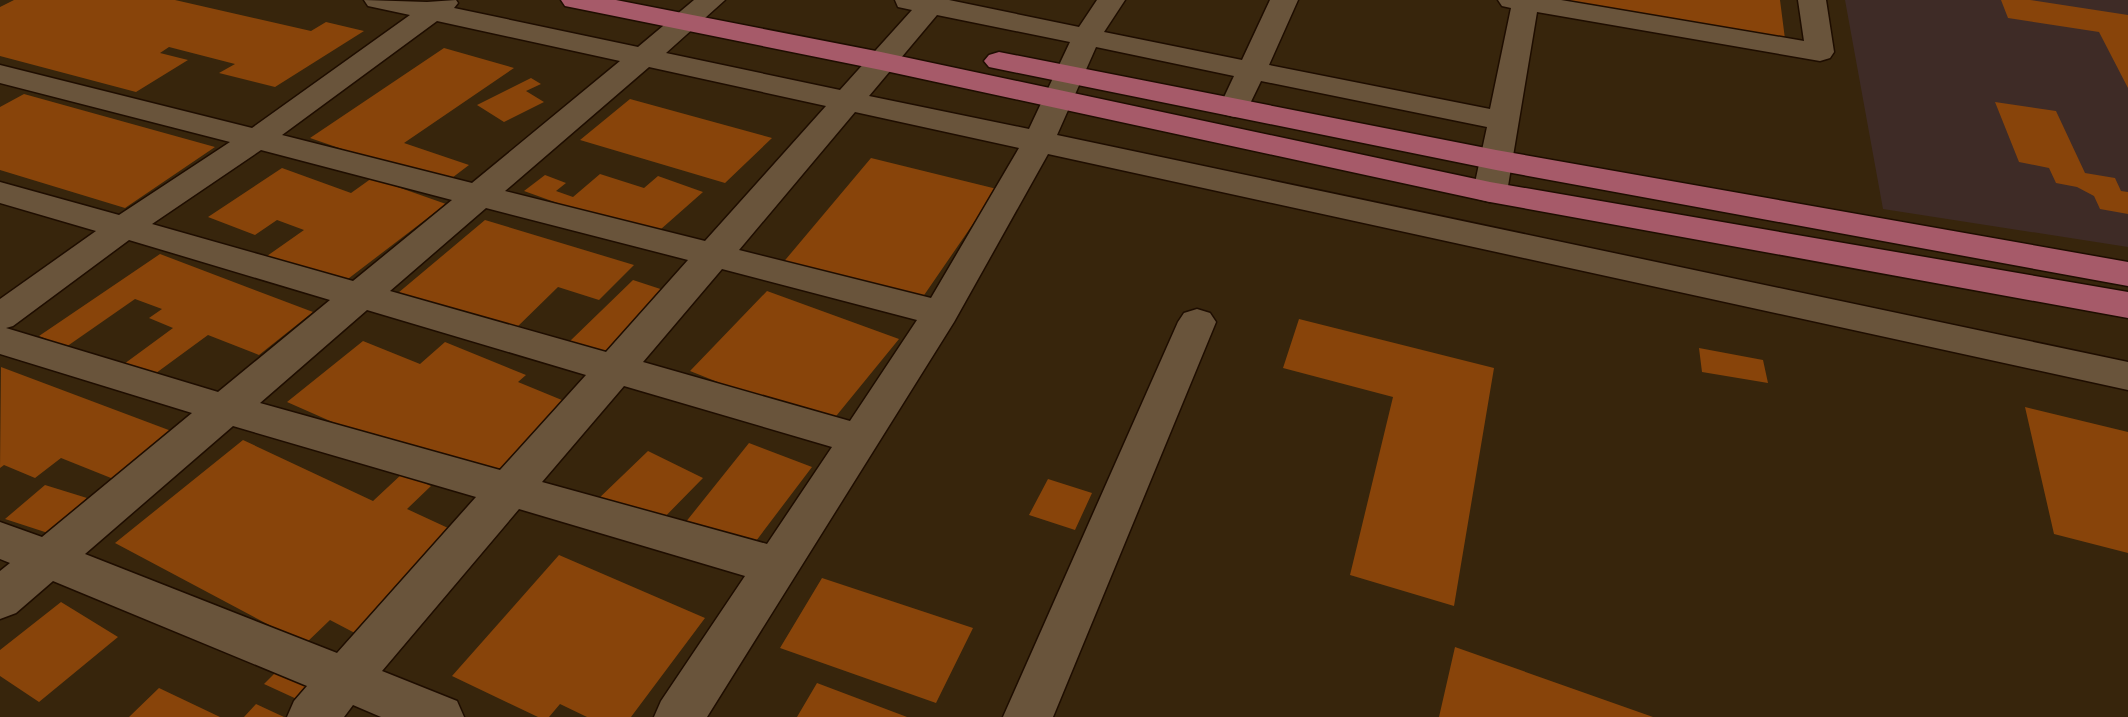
<svg xmlns="http://www.w3.org/2000/svg" width="2128" height="717" font-family="Raleway,sans-serif">
  <style>
    .education { fill: #3e2b26 }
    .building { fill: #88440a }
    .lines { fill: none; stroke-linecap: round; stroke-linejoin: round }
    .minor-casing { stroke: #1e0d00; stroke-width: 3 }
    .major-casing { stroke: #1e0d00; stroke-width: 3 }
    .minor { fill: #69543b; fill-rule: evenodd }
    .major { fill: #a65a69; fill-rule: evenodd }
  </style>
  <rect width="100%" height="100%" fill="#37250c"/>
  <path class="education" d="M1845,0H2128V247L1883,209Z"/>
  <path class="building" d="M14,0H175L311,31L326,22L364,31L275,87L219,73L235,64L169,47L160,53L188,60L136,92L0,56V7Z
    M1558,0H1780L1785,39Z
    M2001,0H2030L2128,15V88L2099,32L2008,18Z
    M444,48L514,68L404,143L469,165L444,184L310,138Z
    M531,78L541,84L526,91L544,102L504,122L477,105Z
    M24,94L215,147L125,208L0,170V107Z
    M630,99L772,138L725,183L580,140Z
    M1995,102L2056,111L2085,173L2115,178L2121,191L2128,192V214L2100,209L2094,196L2077,187L2056,183L2049,168L2019,162Z
    M871,158L997,189L918,304L781,265Z
    M282,168L351,193L372,178L446,204L340,285L267,256L304,230L277,220L255,235L208,217Z
    M600,174L644,188L658,176L703,192L652,237L524,191L545,175L566,183L556,191L573,197Z
    M485,220L634,265L599,300L558,287L512,332L398,293Z
    M160,254L313,312L259,355L208,335L152,376L124,364L173,328L149,318L162,309L135,299L66,347L39,336Z
    M633,280L694,300L631,365L569,342Z
    M767,291L899,339L828,426L690,371Z
    M1299,319L1494,368L1454,606L1350,575L1393,397L1283,368Z
    M363,341L420,364L445,342L526,375L518,382L591,412L505,498L287,402Z
    M1699,348L1763,360L1768,383L1702,372Z
    M1,367L174,432L116,480L61,458L35,478L4,465L0,468Z
    M2025,407L2128,432V553L2054,534Z
    M243,440L373,501L403,473L431,486L407,509L474,540L372,642L330,620L305,644L115,543Z
    M749,443L812,467L734,570L669,543Z
    M648,451L703,478L651,531L595,502Z
    M1048,479L1092,493L1075,530L1029,515Z
    M45,485L87,498L48,533L5,519Z
    M559,555L705,618L631,717H587L560,704L549,717H538L452,676Z
    M822,578L973,628L936,703L780,648Z
    M61,602L118,637L39,702L0,676V650Z
    M1455,647L1653,717H1439Z
    M290,658L325,712L264,684Z
    M817,683L907,717H797Z
    M159,688L220,717H129Z
    M256,704L284,717H244Z"/>
  <g class="lines">
    <defs>
      <path id="minor" d="M364,0L427,2L456,0L458,3L454,8L638,47L694,0H725L666,53L840,90L912,10L898,7L895,0H949L1079,27L1097,0H1125L1104,32L1242,60L1270,0H1298L1269,65L1490,109L1511,8L1502,6L1498,0H1561L1804,41L1798,0H1826L1834,52L1830,58L1820,61L1537,12L1507,192L1502,199L1490,202L1478,199L1473,192L1487,127L1261,81L1245,114L1234,117L1223,114L1219,108L1234,76L1096,47L1057,135L2128,362V390L1048,154L954,322L707,717H654L661,701L745,576L519,509L382,671L457,701L464,717H381L353,705L344,717H287L294,701L307,686L53,581L16,613L0,619V571L10,563L0,559V522L42,537L192,413L0,354V299L96,231L0,203V182L119,215L230,142L0,83V65L252,128L410,15L368,6ZM937,15L1070,42L1029,129L869,96ZM437,21L620,61L472,183L282,135ZM649,67L826,106L705,241L505,191ZM855,112L1019,148L931,298L739,250ZM261,150L452,200L353,281L152,224ZM486,208L688,260L606,352L390,291ZM129,240L330,300L218,392L6,328L13,326ZM722,269L917,320L850,421L643,362ZM367,310L586,375L500,470L260,403ZM624,386L832,447L767,544L542,482ZM233,426L476,497L337,653L85,554Z
        M1197,309L1210,313L1216,322L1053,717H1003L1178,322L1184,313Z"/>
      <path id="major" d="M561,0H616L881,52L1490,182L2128,292V318L1490,202L881,70L575,8L565,6Z
        M999,52L1496,150L2128,262V286L1496,170L989,67L984,61L989,55Z"/>
    </defs>
    <use href="#minor" class="minor-casing"/>
    <use href="#major" class="major-casing"/>
    <use href="#minor" class="minor"/>
    <use href="#major" class="major"/>
  </g>
</svg>
